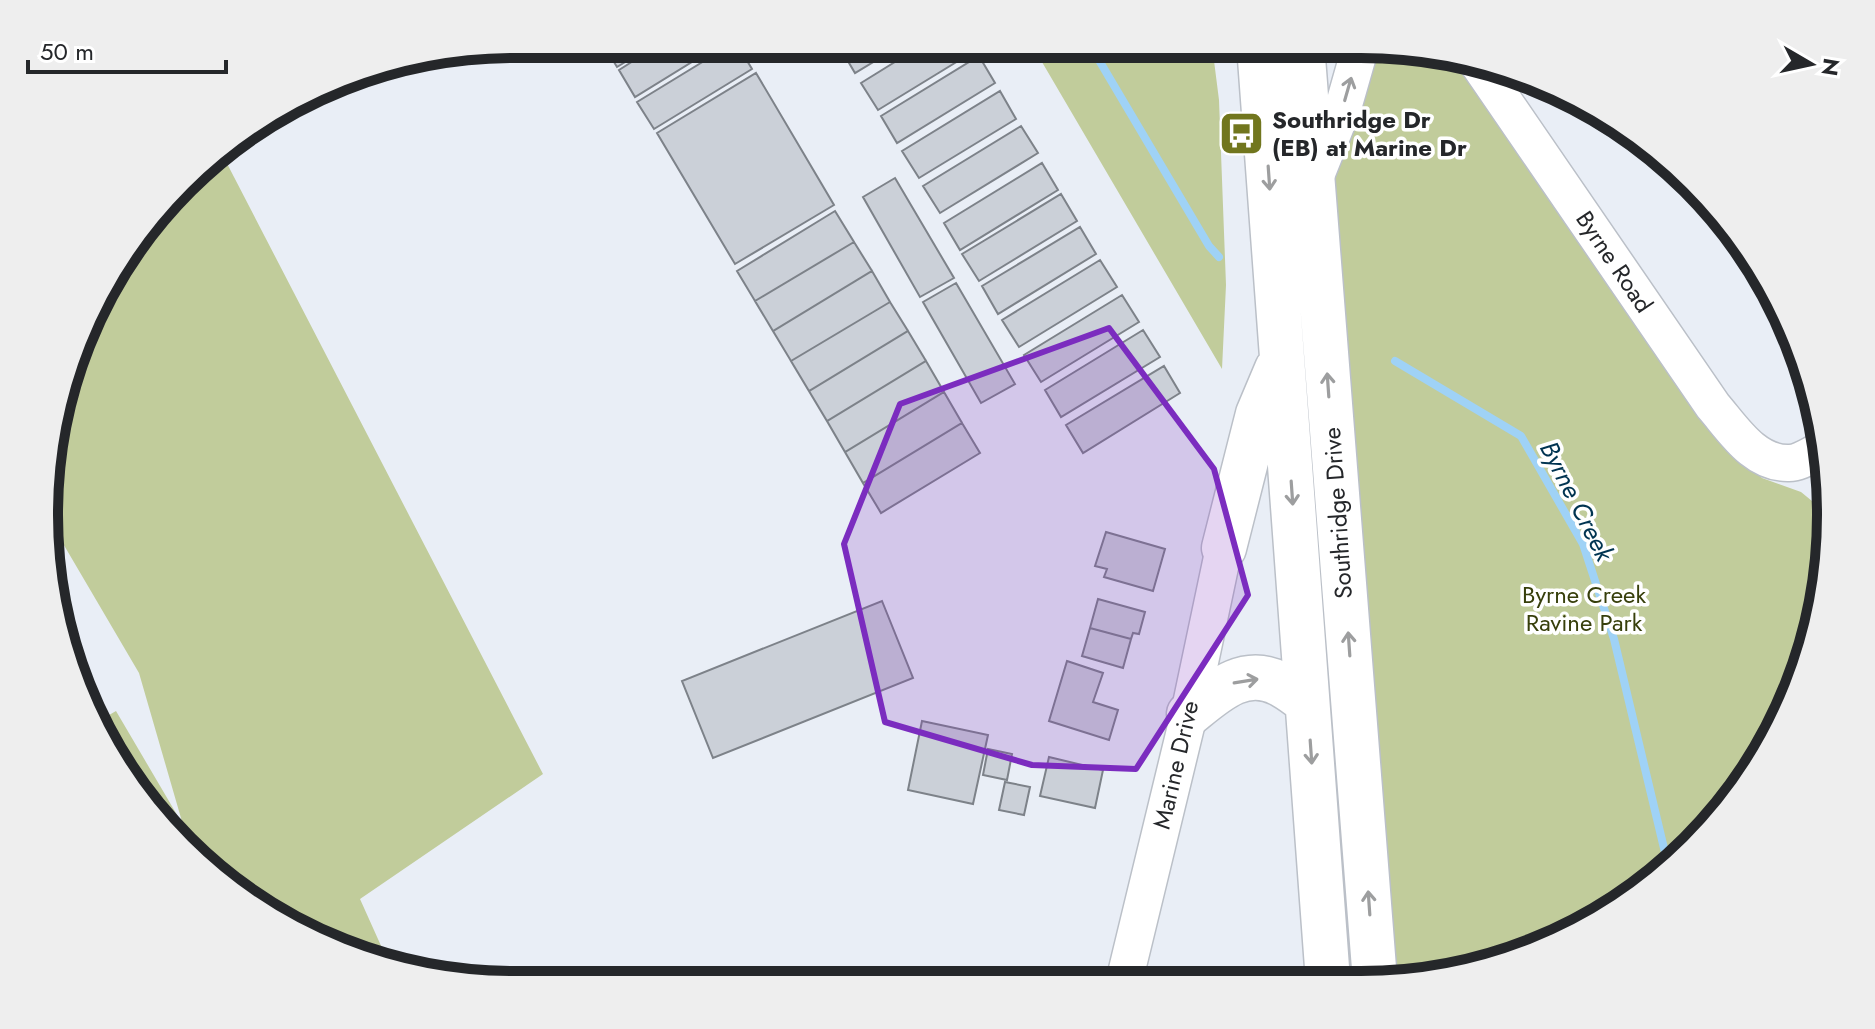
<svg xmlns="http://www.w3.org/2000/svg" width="1875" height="1029" font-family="Jost,sans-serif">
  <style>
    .green { fill: #c1cc9b }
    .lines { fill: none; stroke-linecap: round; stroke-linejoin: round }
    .stream { stroke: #9fd2f6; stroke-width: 8 }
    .building { fill: #cbd0d8; stroke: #7d8289; stroke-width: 2 }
    .minor-casing { stroke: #bbc0c8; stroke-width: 39 }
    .major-casing { stroke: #bbc0c8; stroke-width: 47 }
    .minor { stroke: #fff; stroke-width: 36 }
    .major { stroke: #fff; stroke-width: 44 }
    .oneway { stroke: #9d9e9f }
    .marked { fill: #7b2cbf; fill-opacity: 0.2; stroke: #7b2cbf; stroke-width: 6; stroke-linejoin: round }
    .labels { text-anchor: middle; stroke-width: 7; stroke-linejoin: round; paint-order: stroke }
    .poi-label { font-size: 24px; font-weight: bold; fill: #25272a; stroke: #fff; text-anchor: start }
    .street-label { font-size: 24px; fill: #25272a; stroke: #fff }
    .park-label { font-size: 24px; fill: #373f0b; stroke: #fff }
    .water-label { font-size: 26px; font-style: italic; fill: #003451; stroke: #fff }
    .rim { fill: none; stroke: #25272a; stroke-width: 10 }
  </style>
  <rect width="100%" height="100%" fill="#e9eef6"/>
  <path class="green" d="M1032,45H1212L1219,100L1226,285L1222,369Z
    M1372,45H1391L1461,57L1745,462L1762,478L1801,492L1823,510L1827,575L1768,749L1714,825L1622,905L1512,960L1421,981H1394L1332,180Z
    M220,150L543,774L360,899L391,968L280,922L182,842L187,839L186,834L178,839L161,825L80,695L79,689L97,722L116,711L183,825L139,673L48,518L60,393L123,254Z"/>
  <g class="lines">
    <path class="stream" d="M1090,45L1209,246L1219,257
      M1395,361L1521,436L1583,544L1614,639L1668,865"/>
  </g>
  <path class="building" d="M603,44H655L617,67Z
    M660,44H721L635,97L619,70Z
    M732,44H737L752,69L654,129L637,102Z
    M842,44H903L855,73L839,46Z
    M924,44L972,45L976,50L878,110L861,83Z
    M979,56L995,83L897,143L881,116Z
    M756,73L834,205L735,264L657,133Z
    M1000,91L1016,119L919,178L902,151Z
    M1021,126L1038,153L940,213L923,186Z
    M1042,163L1058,190L960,250L944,223Z
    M895,178L954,278L920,297L863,197Z
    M1061,194L1077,221L979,281L962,254Z
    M835,211L854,242L755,301L737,271Z
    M1080,227L1096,254L998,314L982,286Z
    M854,242L872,271L773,331L755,301Z
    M1100,260L1117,287L1019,347L1002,320Z
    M872,271L890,302L791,361L773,331Z
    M956,283L1015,384L981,403L923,302Z
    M1122,295L1139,322L1041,382L1024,355Z
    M890,302L908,331L809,391L791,361Z
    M1143,330L1160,357L1061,417L1045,390Z
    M908,331L926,361L827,421L809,391Z
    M926,361L944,392L845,452L827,421Z
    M1164,366L1180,393L1083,453L1066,425Z
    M944,392L962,423L863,483L845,452Z
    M962,423L980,453L881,513L863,483Z
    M1106,532L1165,549L1153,591L1104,577L1107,569L1095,566Z
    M1098,599L1145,612L1139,634L1133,633L1131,639L1090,628Z
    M882,601L913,678L713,758L682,681Z
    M1090,628L1131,639L1123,668L1082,656Z
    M1067,661L1103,673L1093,702L1118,710L1109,740L1049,721Z
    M922,721L988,735L973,804L908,790Z
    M988,749L1012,754L1007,780L983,775Z
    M1049,757L1103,770L1095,808L1040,796Z
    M1005,782L1030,787L1024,815L999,810Z"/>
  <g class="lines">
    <defs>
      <path id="minor" d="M1475,59L1713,406C1733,429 1754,464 1789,463C1799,463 1809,456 1819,451
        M1313,183L1343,108L1361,45
        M1124,982L1189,714L1224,548"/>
      <path id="major" d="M1259,45L1328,981
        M1302,45L1375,981
        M1224,548L1258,414L1277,369
        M1189,714C1216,692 1244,665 1280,684C1290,689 1298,696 1307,702"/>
    </defs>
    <use href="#minor" class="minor-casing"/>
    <use href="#major" class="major-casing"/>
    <use href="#minor" class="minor"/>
    <use href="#major" class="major"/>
  </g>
  <defs><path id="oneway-shaft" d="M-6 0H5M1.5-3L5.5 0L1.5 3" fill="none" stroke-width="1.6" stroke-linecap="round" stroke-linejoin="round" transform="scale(2)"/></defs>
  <g class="oneway">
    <use href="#oneway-shaft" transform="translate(1348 89) rotate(-74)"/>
    <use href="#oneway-shaft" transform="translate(1269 178) rotate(86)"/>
    <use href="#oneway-shaft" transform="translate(1328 385) rotate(-94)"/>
    <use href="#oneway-shaft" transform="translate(1292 493) rotate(86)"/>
    <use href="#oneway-shaft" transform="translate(1349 644) rotate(-94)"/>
    <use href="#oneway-shaft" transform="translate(1246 681) rotate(-9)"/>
    <use href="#oneway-shaft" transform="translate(1311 752) rotate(86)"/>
    <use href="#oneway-shaft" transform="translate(1369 903) rotate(-94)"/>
  </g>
  <path class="marked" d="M1109,328L1214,469L1248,595L1136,769L1032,765L885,722L844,544L900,404Z"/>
  <defs>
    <symbol id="bus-square" viewBox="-11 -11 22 22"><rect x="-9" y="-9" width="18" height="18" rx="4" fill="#71761e" stroke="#fff"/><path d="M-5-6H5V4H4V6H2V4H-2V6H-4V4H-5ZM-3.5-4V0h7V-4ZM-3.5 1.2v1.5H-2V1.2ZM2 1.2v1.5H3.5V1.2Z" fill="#fff"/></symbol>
  </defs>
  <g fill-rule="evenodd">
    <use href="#bus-square" x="1216" y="108" width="51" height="51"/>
  </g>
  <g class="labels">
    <g class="poi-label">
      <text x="1272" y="128">Southridge Dr<tspan x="1272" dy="28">(EB) at Marine Dr</tspan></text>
    </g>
    <g class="street-label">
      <text transform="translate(1614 262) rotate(56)" y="8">Byrne Road</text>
      <text transform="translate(1338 513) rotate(-94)" y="8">Southridge Drive</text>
      <text transform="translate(1176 765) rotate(-77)" y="8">Marine Drive</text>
    </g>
    <g class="park-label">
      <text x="1584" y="603">Byrne Creek<tspan x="1584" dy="28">Ravine Park</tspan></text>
    </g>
    <g class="water-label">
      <text transform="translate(1577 501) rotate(63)" y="9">Byrne Creek</text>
    </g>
  </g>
  <path d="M0 0H1875V1029H0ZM514 58H1361A456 456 0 0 1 1817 514V515A456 456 0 0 1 1361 971H514A456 456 0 0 1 58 515V514A456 456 0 0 1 514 58Z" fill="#eee" fill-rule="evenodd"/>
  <path class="rim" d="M514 58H1361A456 456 0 0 1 1817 514V515A456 456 0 0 1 1361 971H514A456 456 0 0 1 58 515V514A456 456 0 0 1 514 58Z"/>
  <g transform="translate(1811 64) rotate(99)" stroke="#ffffff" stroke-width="6" paint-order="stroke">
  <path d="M0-6L14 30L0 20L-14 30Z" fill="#25272a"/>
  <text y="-12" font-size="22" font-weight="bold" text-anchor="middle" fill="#25272a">N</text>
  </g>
  <path d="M28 60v12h198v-12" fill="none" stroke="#25272a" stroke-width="4"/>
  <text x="40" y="60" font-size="24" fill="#25272a" stroke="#ffffff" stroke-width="6" paint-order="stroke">50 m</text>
</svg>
